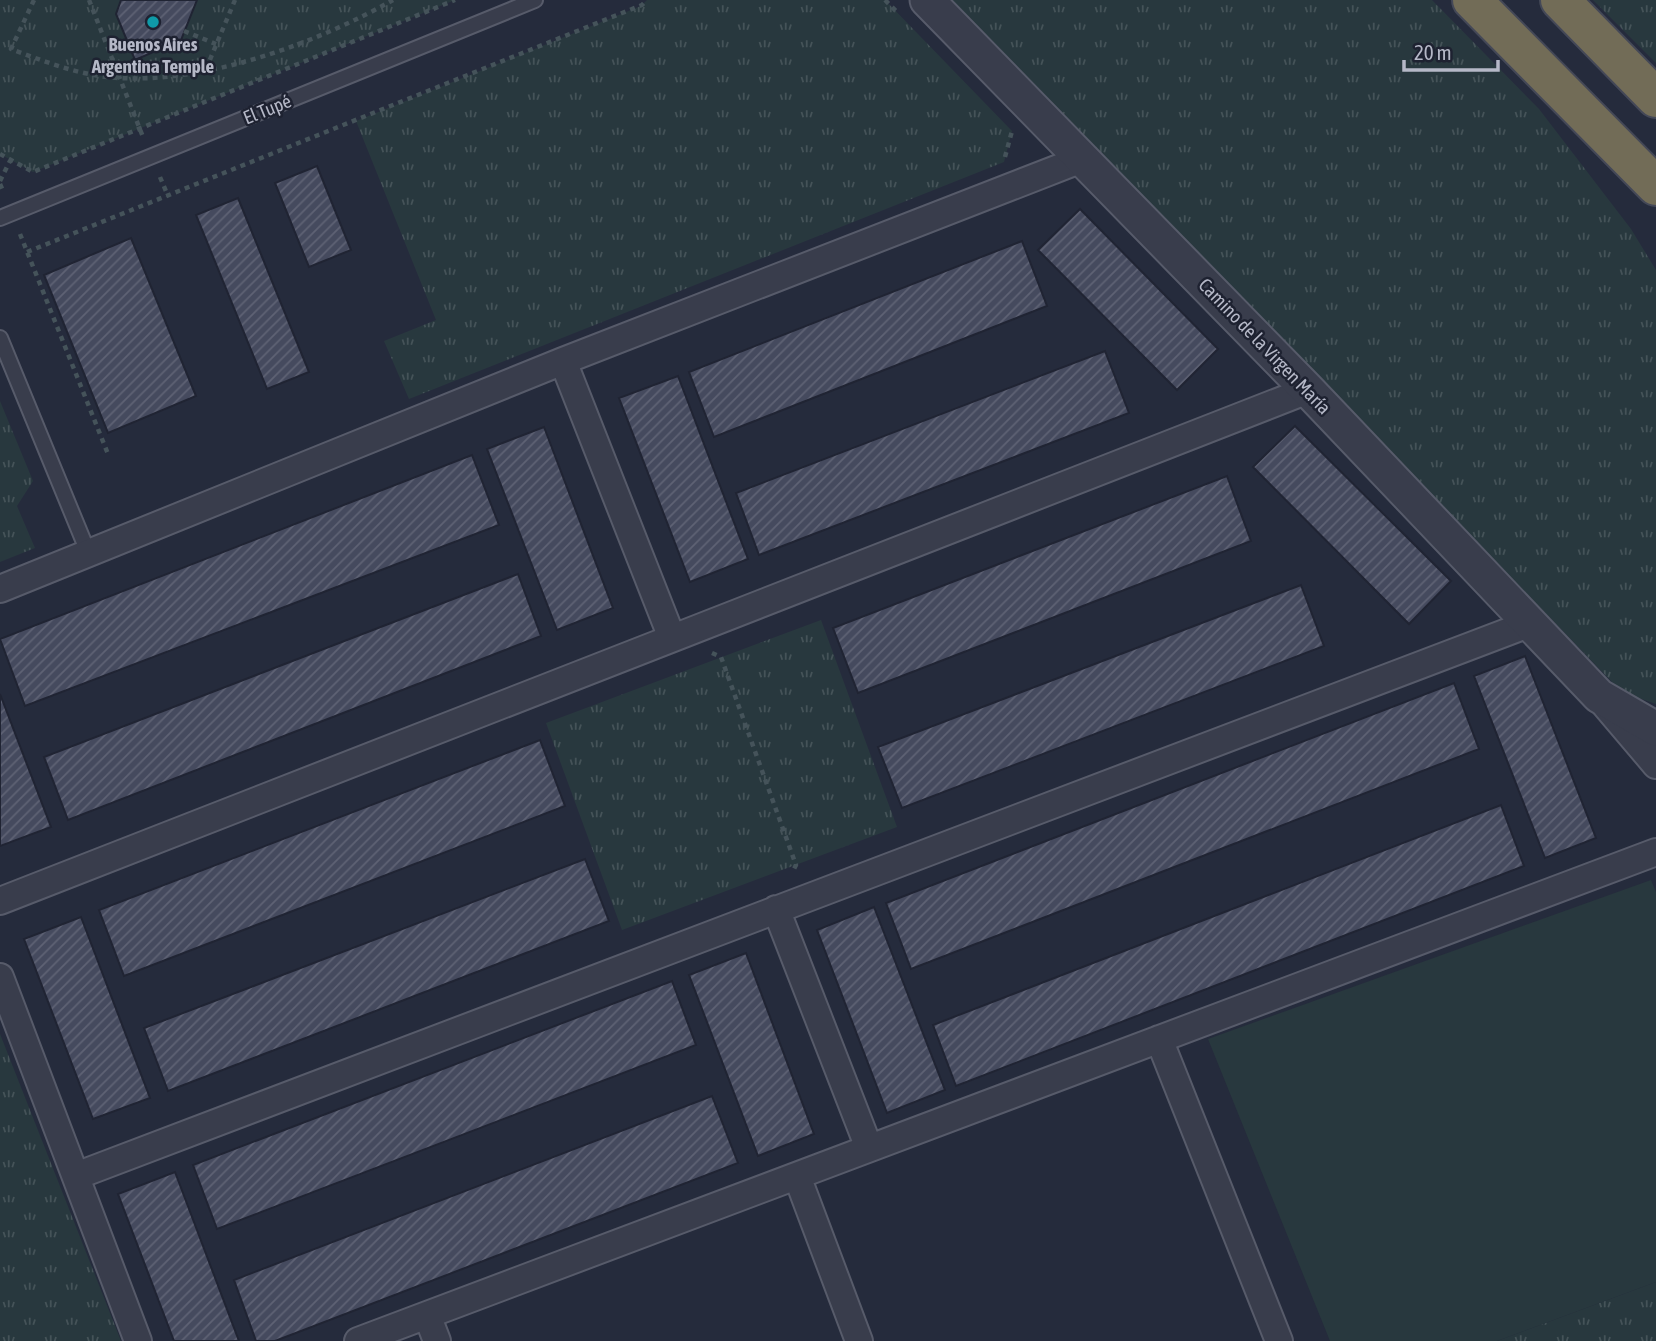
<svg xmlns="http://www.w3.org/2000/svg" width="1656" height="1341" font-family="'Asap Condensed',sans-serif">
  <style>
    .grass { fill: url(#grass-tufts) }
    .garden { fill: #28383e }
    .building { fill: url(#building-hatch); stroke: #202433; stroke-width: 2 }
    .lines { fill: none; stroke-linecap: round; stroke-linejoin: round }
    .service-casing { stroke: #575b6a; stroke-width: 18 }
    .minor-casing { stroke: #575b6a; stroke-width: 30 }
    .tertiary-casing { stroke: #575b6a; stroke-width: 37 }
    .motorway-casing { stroke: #444857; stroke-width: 42 }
    .path { stroke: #45535a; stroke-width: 4.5; stroke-dasharray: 5 5; stroke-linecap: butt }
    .service { stroke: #393d4c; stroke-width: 14 }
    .minor { stroke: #393d4c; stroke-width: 26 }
    .tertiary { stroke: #393d4c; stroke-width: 33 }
    .motorway { stroke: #726c57; stroke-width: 38 }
    .culture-dot { fill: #0f9aa8; stroke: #1e2231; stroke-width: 2.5 }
    .labels { text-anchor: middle; stroke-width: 5; stroke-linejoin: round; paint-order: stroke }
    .poi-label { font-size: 19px; font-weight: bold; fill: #b5b8c7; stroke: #1e2231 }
    .street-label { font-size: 19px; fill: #b5b8c7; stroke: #1e2231 }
  </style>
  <defs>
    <pattern id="grass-tufts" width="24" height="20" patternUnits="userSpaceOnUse" patternTransform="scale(1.75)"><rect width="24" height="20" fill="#28383e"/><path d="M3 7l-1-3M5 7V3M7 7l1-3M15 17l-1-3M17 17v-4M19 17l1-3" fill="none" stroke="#455358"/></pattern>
    <pattern id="building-hatch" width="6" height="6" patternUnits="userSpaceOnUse" patternTransform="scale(1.75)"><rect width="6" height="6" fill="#454a5e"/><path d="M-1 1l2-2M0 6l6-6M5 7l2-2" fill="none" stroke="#5e6274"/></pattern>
  </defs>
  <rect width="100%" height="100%" fill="#252b3c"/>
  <path class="grass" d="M0,0H455L33,172L0,154Z
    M647,0H885L1012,131L1004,162L409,399L384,341L436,320L356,121L641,6Z
    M952,0H1432L1539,109L1631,229L1656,270V704L1633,696L1613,683Z
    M1593,0H1656V63Z
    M0,401L33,481L17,506L35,548L0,562Z
    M821,620L897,827L622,930L546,723Z
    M0,1034L121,1341H0Z
    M1656,1282V1341H1497Z"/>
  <path class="garden" d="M1651,880L1656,892V1282L1497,1341H1330L1208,1039Z"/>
  <path class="building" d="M121,0H197L181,40L135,60L116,14Z
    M317,166L351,250L309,267L275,183Z
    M238,198L309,372L267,389L196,215Z
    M1080,209L1218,349L1177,390L1038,250Z
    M131,238L196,396L108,433L44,275Z
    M1022,241L1047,306L714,437L689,372Z
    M1105,351L1129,413L759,555L736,493Z
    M678,376L748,559L690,582L619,398Z
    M1295,426L1451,581L1409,624L1253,467Z
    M544,427L613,608L557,630L487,449Z
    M472,455L499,525L25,706L0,639Z
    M1227,476L1251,541L858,693L833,628Z
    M518,574L541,636L68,820L44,757Z
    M1301,585L1324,646L902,808L878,747Z
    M1525,656L1596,838L1545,858L1474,676Z
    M1454,683L1479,749L911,969L886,903Z
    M0,694L51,827L0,846Z
    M540,740L565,806L124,976L99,910Z
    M1501,805L1524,866L956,1086L933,1025Z
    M585,859L609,921L168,1091L144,1028Z
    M874,907L945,1090L887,1113L817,930Z
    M81,917L150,1098L93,1119L24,939Z
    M746,953L814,1134L758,1156L689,975Z
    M672,981L696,1045L217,1229L193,1165Z
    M712,1096L738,1163L275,1341H256L234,1280Z
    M175,1172L239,1341H174L118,1194Z"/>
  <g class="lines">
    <defs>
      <path id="service" d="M0,218L535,0
        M0,338L88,552"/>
      <path id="minor" d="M563,361L672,638
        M0,589L563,361L1082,159
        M1606,706L1656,765
        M0,901L1308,390
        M776,909L869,1148
        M0,977L138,1341
        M1159,1039L1279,1341
        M76,1176L1531,623
        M797,1176L859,1341
        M427,1315L437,1341
        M358,1341L1656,852"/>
      <path id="tertiary" d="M927,0L1308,390L1599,696L1656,729"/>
      <path id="motorway" d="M1472,0L1656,186
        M1560,0L1656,98"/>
    </defs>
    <use href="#service" class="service-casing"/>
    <use href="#minor" class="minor-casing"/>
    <use href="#tertiary" class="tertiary-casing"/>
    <use href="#motorway" class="motorway-casing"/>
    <path class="path" d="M34,0L11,49C46,62 81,76 119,78C208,83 317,43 393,0
      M89,0L143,137
      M885,0L897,12
      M184,31L216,44
      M206,69L235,0
      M0,154L33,172L455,0
      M1005,157L1012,131
      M160,177L168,196
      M0,181L10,161
      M0,184L4,193
      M20,234L108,454
      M27,252L642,5L647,0
      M712,653L721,657L796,865L792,873"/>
    <use href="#service" class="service"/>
    <use href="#minor" class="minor"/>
    <use href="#tertiary" class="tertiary"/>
    <use href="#motorway" class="motorway"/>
  </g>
  <circle class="culture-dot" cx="153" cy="22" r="7"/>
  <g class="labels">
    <g class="poi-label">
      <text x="153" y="51">Buenos Aires<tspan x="153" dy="22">Argentina Temple</tspan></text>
    </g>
    <g class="street-label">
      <text transform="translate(267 109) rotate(-22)" y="7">El Tupé</text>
      <text transform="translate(1265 346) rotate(46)" y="7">Camino de la Virgen María</text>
    </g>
  </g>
  <path d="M1404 60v10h94v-10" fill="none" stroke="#b5b8c7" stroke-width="3.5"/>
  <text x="1414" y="60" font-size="21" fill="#b5b8c7" stroke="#1e2231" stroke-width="5" paint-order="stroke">20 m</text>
</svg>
